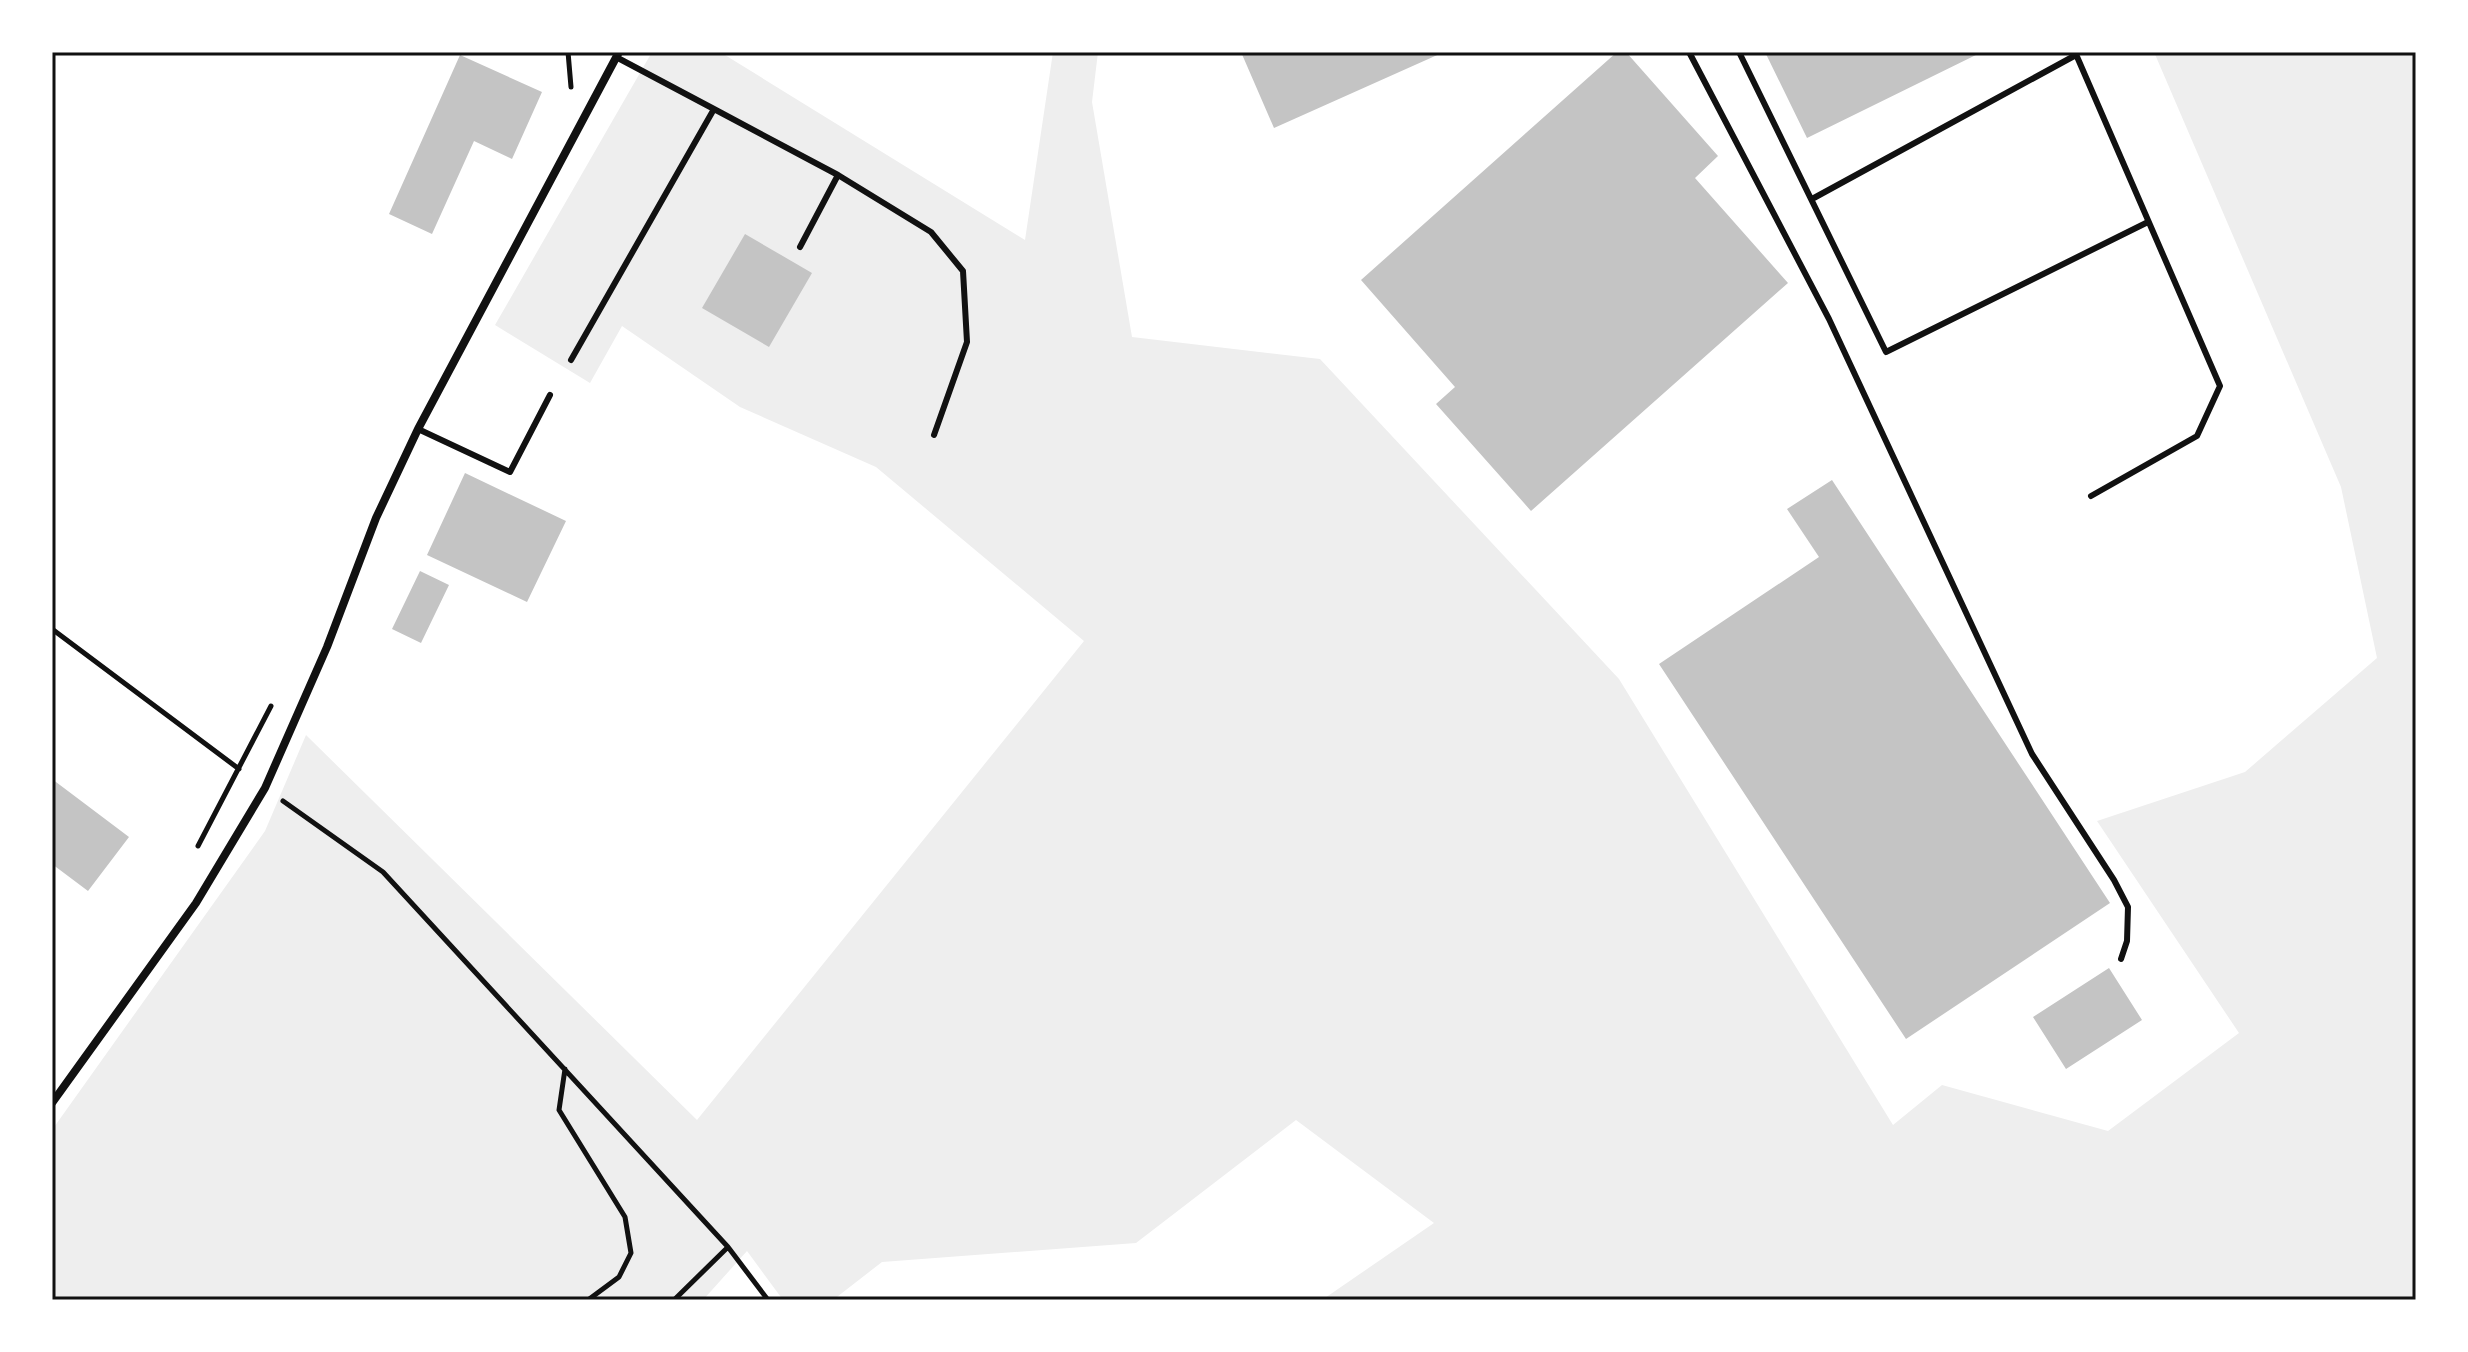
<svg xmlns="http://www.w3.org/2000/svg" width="2468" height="1352" font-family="Figtree,sans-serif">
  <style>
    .green { fill: #eee }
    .building { fill: #c4c4c4 }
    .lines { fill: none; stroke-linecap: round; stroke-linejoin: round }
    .path { stroke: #111; stroke-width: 5 }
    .service { stroke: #111; stroke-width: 6 }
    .minor { stroke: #111; stroke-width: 8 }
    .neatline { fill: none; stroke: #111; stroke-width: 3 }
  </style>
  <rect width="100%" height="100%" fill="#fff"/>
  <path class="green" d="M652,52H720L1025,240L1053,52H1098L1092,102L1132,337L1320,359L1619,679L1893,1125L1942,1085L2108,1131L2239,1033L2097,821L2245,772L2377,658L2341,487L2154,52H2416V1300H1322L1434,1223L1296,1120L1136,1243L882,1262L833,1300H783L747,1251L703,1300H52V1130L265,831L306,735L697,1120L1084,641L876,467L740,407L622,326L590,383L495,325Z"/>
  <path class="building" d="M1241,52H1444L1274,128Z
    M1617,52H1626L1718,156L1695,178L1788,283L1531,511L1436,404L1455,387L1361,280Z
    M1765,52H1982L1807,138Z
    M460,55L542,92L512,159L474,141L432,234L389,214Z
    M745,234L812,273L769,347L702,308Z
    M465,473L566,521L527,602L427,555Z
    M1832,480L2110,903L1906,1039L1659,664L1819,557L1787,509Z
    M420,571L449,585L421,643L392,629Z
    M52,779L129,837L88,891L52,864Z
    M2109,968L2142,1020L2066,1069L2033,1017Z"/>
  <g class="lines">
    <path class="path" d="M568,52L571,87
      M52,629L239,769
      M283,801L383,872L728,1247L768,1300
      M198,846L271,706
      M565,1069L559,1110L625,1217L631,1253L619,1277L588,1300
      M674,1300L728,1247"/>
    <path class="service" d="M1689,52L1829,319L2032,754L2114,880L2128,907L2127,941L2121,959
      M1739,52L1886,352L2148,222
      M2075,52L2220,386L2197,436L2091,496
      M714,109L838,175L931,232L963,271L967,342L934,435
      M1812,199L2076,55
      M800,247L838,175
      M571,360L714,109L616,57
      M418,429L510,472L550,395"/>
    <path class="minor" d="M52,1103L196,903L265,788L327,647L376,518L418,429L619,52"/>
  </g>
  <rect width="2468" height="1352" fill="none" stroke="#ffffff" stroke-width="108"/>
  <rect x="54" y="54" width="2360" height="1244" class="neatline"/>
</svg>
